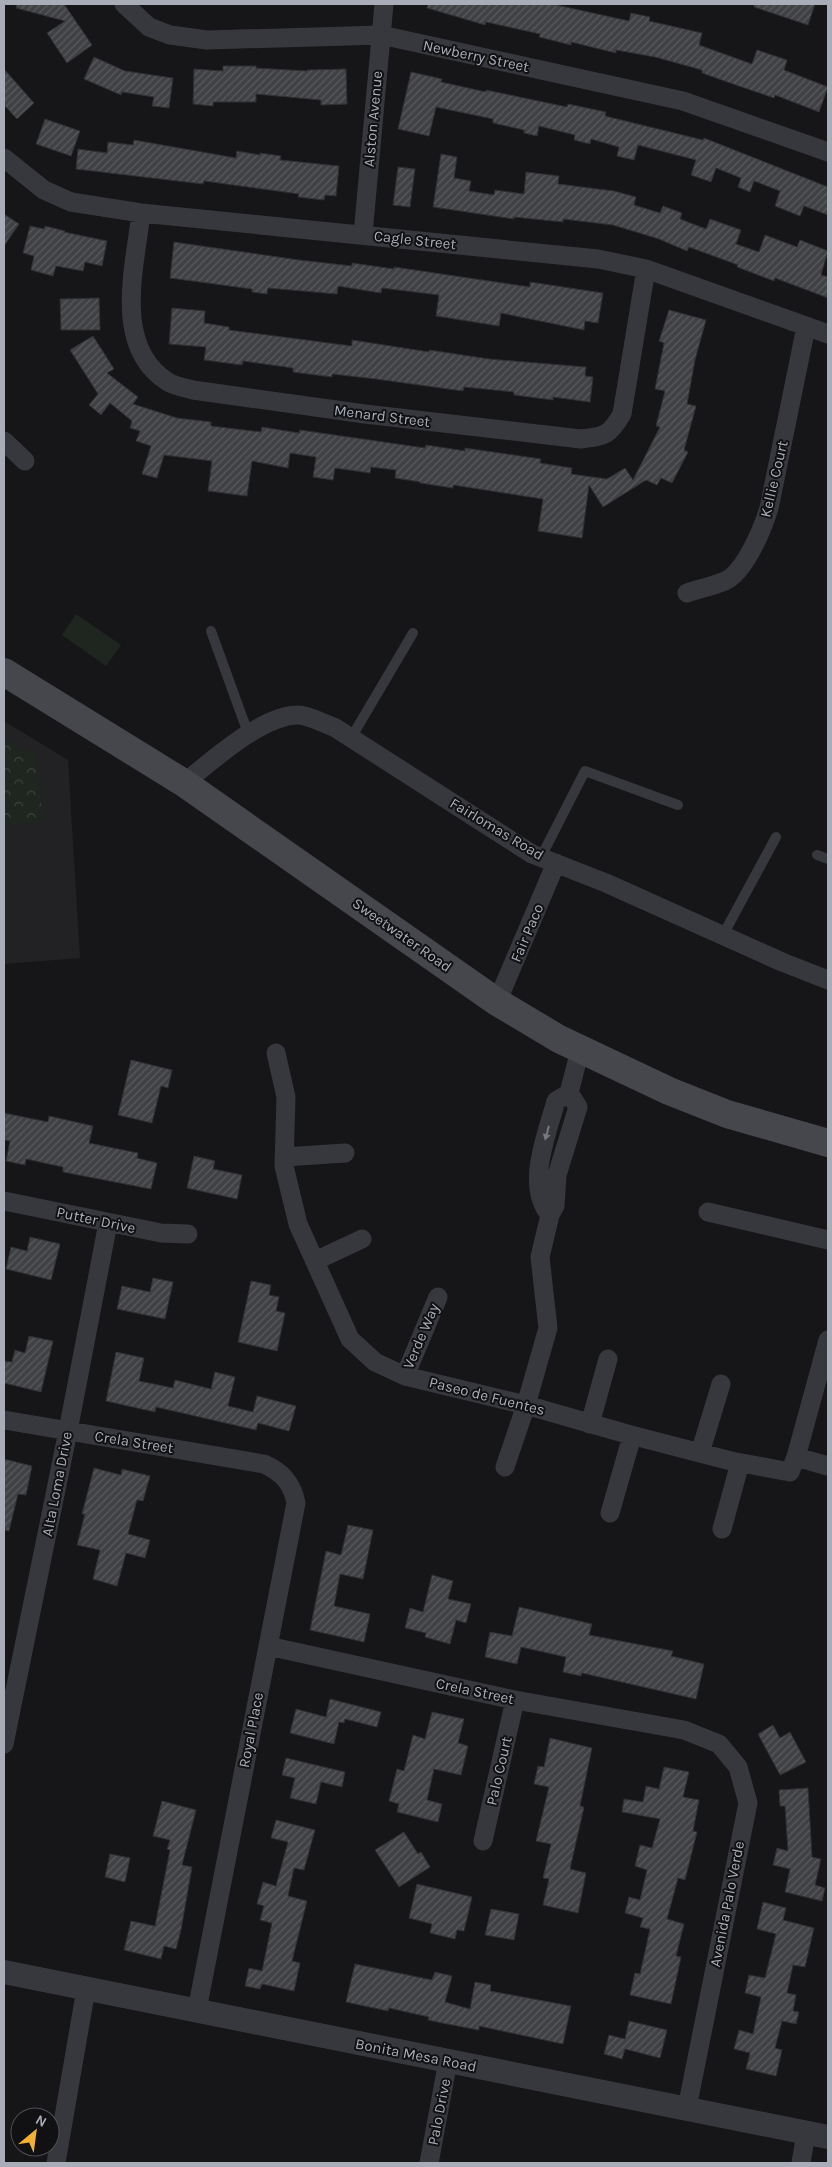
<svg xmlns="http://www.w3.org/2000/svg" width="832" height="2167" font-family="Karla,sans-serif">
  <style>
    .built { fill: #222225 }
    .park { fill: url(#park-crowns) }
    .garden { fill: #1e261f }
    .building { fill: url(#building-hatch); stroke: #303034 }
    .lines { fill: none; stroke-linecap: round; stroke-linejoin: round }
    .service { stroke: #37383d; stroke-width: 10 }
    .minor { stroke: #37383d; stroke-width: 19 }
    .tertiary { stroke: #37383d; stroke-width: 24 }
    .secondary { stroke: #45474d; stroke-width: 28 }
    .oneway { fill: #757881 }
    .labels { text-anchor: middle; stroke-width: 4; stroke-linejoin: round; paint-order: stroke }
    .street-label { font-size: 15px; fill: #a8adb8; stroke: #111113 }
  </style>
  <defs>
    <pattern id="park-crowns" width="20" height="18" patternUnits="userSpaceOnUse" patternTransform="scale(1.25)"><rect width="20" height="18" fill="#1e261f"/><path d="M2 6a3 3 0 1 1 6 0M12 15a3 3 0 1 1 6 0" fill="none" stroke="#3c433d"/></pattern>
    <pattern id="building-hatch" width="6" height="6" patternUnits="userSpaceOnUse" patternTransform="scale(1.25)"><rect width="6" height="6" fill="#404145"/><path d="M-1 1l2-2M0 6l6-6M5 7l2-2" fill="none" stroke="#595a5e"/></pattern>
  </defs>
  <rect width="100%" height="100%" fill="#161618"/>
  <path class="built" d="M4,721L68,760L80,958L4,964Z"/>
  <path class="park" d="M4,740L13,742L22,752L35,750L43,821L4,825Z"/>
  <path class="garden" d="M76,614L121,645L106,666L62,635Z"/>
  <path class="building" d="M17,4H64L92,45L67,63L47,33L65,21L16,8Z
    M428,4H552L629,21L631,13L650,17L649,21L702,33L699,45L752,64L757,50L787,60L784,70L828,87L819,112L775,95L774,98L733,84L702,73V70L655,57L616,50V53L571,42V45L539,37L540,34L486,22L485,25L427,8Z
    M754,4H815L808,25L754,7Z
    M94,57L125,71L173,78L169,108L152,106L154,97L122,92L121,95L84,79Z
    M223,66H256V68L307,71V70L346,69L347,104L321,105V100L256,94V102H213V106L193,104L194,69L223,71Z
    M4,69L34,103L17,119L4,105Z
    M411,72L442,79L441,82L486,92V90L567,107L568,104L606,112L605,116L703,140L704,138L828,187V215L804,206L800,216L775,206L780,191L754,181L750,192L738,187L741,178L716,168L711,182L691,175L696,160L638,145L634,160L617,156L619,147L591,139L590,144L574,140L575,135L539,126L537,136L524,133V130L493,123V119L436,107L429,136L398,129Z
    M45,119L80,131L71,156L36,144Z
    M134,140L236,158L237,151L260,155V153L281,156L280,160L339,166L336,196L325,195L324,200L298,197L299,194L204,181L203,184L76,169L78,149L107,153L108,142L133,145Z
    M441,154L457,157L454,178L471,181L469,191L494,195L495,190L524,194L526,172L559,176L558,184L614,191L636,197L634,205L660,213L663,206L682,213L680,219L706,229L710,219L741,230L736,244L759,252L765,235L797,247L800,240L828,251L821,275L828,277V298L775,278L774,281L737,267L738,265L689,247L687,251L659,239L613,225L563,219V222L514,217V219L433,207Z
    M398,167L415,169L410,207L393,205Z
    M4,214L19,224L4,246Z
    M30,226L44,229L45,226L65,231L64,232L107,241L102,266L85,262L83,271L56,266L53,276L31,270L34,256L23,253Z
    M174,242L299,260L352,266V263L394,269V267L530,287V282L603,293L598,323L585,321L584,330L501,313L499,326L436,316L439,295L382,288L381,293L338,286L337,294L268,288L267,294L252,292V289L170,278Z
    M99,298L100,330H61L60,299Z
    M172,308L205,311L204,323L229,327V330L352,346V340L429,352V350L489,359L586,367L585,376L593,377L590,402L553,397V400L514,395V392L464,387L463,391L376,379L332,374V377L293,372V368L243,361L242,365L204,360L206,347L169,344Z
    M669,310L706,320L695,360L687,404L696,406L684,450L688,452L672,483L661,478L657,485L646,480L603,507L589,485L582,538L538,531L543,499L453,485V488L420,483V482L395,478L396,470L371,467L370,473L335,468L333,480L313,477L316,457L290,453L288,468L252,461L247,496L208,491L212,461L164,455L157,478L142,474L151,446L136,441L140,431L130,428L132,421L110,403L101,415L89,405L98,394L70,350L93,336L114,369L107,373L138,397L133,404L177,418L211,422V426L261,432L262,427L299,433L300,430L425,448L426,445L465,451V448L541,459L540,463L572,468L571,474L607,479L625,468L633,480L660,427L656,426L665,391L655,389L664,343L659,341Z
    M131,1060L172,1070L168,1088L161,1086L152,1123L118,1115Z
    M4,1113L48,1122L49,1116L93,1126L89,1143L138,1153L137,1158L157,1163L151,1189L63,1172V1167L26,1159L25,1165L6,1161L10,1141L4,1140Z
    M194,1156L215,1161L213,1169L242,1175L237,1199L187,1188Z
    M30,1237L60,1244L51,1280L6,1269L11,1247L27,1251Z
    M153,1278L173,1282L165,1319L117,1309L122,1286L150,1292Z
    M251,1281L271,1285L269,1295L279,1297L276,1311L285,1313L277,1351L238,1342Z
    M29,1336L53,1341L41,1392L4,1383V1361L12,1362L15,1350L25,1353Z
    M116,1352L144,1358L139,1381L173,1388L175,1380L211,1389L215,1372L235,1377L228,1406L253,1412L257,1396L296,1406L289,1431L258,1423L256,1430L156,1407L155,1412L106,1401Z
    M4,1459L32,1466L26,1495L18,1494L9,1531L4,1530Z
    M94,1468L121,1475L122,1469L150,1476L143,1501L137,1500L128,1534L150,1540L145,1558L126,1553L117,1586L93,1579L100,1550L77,1545L85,1514H82Z
    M348,1525L373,1530L363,1579L340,1574L334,1606L370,1614L364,1642L310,1630L326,1551L341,1555Z
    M432,1575L453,1581L448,1599L471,1604L466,1623L456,1620L450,1644L425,1637L426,1633L405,1628L410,1608L423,1612Z
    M519,1607L592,1624L589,1635L673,1651L671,1656L704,1664L696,1699L582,1673L581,1676L563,1672L566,1657L521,1647L517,1664L485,1657L490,1632L512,1636Z
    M330,1699L381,1712L377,1727L345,1719L344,1723L339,1722L334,1744L290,1733L296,1709L326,1717Z
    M432,1712L464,1719L458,1743L468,1746L461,1775L434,1769L427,1800L442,1804L438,1822L397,1812L399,1804L389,1801L397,1769L404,1771L413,1735L425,1739Z
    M773,1725L780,1738L790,1732L806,1762L780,1775L758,1734Z
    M550,1738L592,1748L580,1806L584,1807L570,1869L586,1873L578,1913L543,1905L549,1879L543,1878L551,1844L536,1841L549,1787L534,1784L538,1766L544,1767Z
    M286,1758L345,1772L342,1787L321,1782L316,1804L290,1798L295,1778L282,1775Z
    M664,1767L689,1772L683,1797L699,1800L693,1831L697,1832L685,1880L678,1878L667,1919L684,1924L676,1956L681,1957L671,2004L630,1995L635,1973L640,1974L650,1929L640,1927L643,1918L625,1913L629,1897L640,1900L647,1870L635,1866L640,1845L652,1848L660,1819L622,1812L624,1799L643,1802L646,1786L659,1789Z
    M808,1788L812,1857L821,1859L815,1885L825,1888L822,1901L785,1892L790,1869L773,1865L777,1848L788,1851L785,1806H780L779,1790Z
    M162,1801L196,1810L182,1865L192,1867L181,1930L176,1949L164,1946L161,1959L124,1950L131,1921L155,1926L170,1850L167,1849L170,1840L153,1836Z
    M276,1820L315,1830L304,1870L294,1868L288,1896L307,1901L292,1961L300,1963L294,1991L262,1984L260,1989L245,1986L249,1968L262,1971L272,1923L260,1920L264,1906L257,1904L263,1882L276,1886L288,1842L271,1838Z
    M404,1832L418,1854L421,1852L430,1867L399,1887L375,1850Z
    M110,1854L130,1858L125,1882L105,1877Z
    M417,1884L472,1897L464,1931L457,1930L455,1939L430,1933L432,1924L409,1918Z
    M763,1902L786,1908L783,1920L814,1928L805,1967L793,1965L787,1993L796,1995L793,2011L799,2012L796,2024L782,2021L775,2048L782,2050L776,2076L746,2069L750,2053L734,2049L739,2030L753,2034L761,1997L745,1993L749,1975L765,1978L776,1934L757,1929Z
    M491,1909L519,1914L514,1940L485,1935Z
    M355,1964L432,1980L435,1972L452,1976L445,2002L470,2009L475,1982L491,1985L490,1991L571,2006L563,2044L479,2026V2030L447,2024L428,2020L429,2017L389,2008L388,2011L346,2002Z
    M629,2021L667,2030L660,2058L625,2049L622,2059L604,2054L609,2035L625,2039Z"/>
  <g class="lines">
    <path class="service" d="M211,631L248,733
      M351,738L413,633
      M817,855L828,859
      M541,857L585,771L678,805
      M723,935L776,837"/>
    <path class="minor" d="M124,4L149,27L170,35L207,40L381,35L683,101L828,152
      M4,158L44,190L71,202L141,213L598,259L646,269L828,334
      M141,213C135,267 112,347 168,382C175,386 185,388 193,390L365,414L581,439C605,436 609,436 622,414L646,269
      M363,234L384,4
      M4,441L25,461
      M687,593C699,589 713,586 725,581C745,572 763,528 769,508L806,327
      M184,783C212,761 262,715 298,715C309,715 324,724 334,727L532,854L606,883L782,962L828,980
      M497,1002L556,863
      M276,1053L286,1097L284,1166L298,1224L350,1339L375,1362L405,1376L526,1405L627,1434L731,1461L790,1472L796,1457L828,1340
      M284,1157L345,1153
      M4,1201L161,1233L188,1234
      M708,1212L828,1240
      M550,1215C525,1186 547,1134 556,1101L569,1093L580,1050
      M315,1261L362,1239
      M405,1376L438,1297
      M4,1420L264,1464C282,1472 292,1483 296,1503L197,2010
      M590,1424L608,1359
      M700,1453L721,1384
      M796,1457L828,1466
      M505,1467L526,1405L548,1328L540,1257L550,1215L555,1206L557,1175L578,1107L569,1093
      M610,1513L632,1436
      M722,1529L740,1463
      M268,1646L515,1700L684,1730L719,1744L738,1767L748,1803L687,2108
      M4,1744L68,1431L108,1223
      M483,1841L515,1700
      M56,2163L86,1989
      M429,2163L448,2061
      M801,2163L806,2133"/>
    <path class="tertiary" d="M4,1972L828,2137"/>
    <path class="secondary" d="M4,672L184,783L497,1002L559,1039L669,1091L727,1114L828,1143"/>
  </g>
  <defs><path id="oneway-solid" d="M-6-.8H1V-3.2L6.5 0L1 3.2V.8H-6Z" transform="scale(1.25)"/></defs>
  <use class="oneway" href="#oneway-solid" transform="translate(547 1133) rotate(105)"/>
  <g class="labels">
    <g class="street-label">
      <text transform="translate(476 56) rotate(12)" y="5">Newberry Street</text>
      <text transform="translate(373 119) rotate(-85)" y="5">Alston Avenue</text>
      <text transform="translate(415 240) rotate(6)" y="5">Cagle Street</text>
      <text transform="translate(382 416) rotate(7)" y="5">Menard Street</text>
      <text transform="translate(774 479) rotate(-77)" y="5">Kellie Court</text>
      <text transform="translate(497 829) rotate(31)" y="5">Fairlomas Road</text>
      <text transform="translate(527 933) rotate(-67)" y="5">Fair Paco</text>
      <text transform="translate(402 935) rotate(35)" y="5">Sweetwater Road</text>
      <text transform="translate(96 1220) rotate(12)" y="5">Putter Drive</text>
      <text transform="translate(421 1336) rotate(-67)" y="5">Verde Way</text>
      <text transform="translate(487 1396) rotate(14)" y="5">Paseo de Fuentes</text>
      <text transform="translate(134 1442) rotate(9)" y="5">Crela Street</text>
      <text transform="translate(57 1484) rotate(-79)" y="5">Alta Loma Drive</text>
      <text transform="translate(475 1691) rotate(12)" y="5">Crela Street</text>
      <text transform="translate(251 1730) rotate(-79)" y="5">Royal Place</text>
      <text transform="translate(499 1771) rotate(-77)" y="5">Palo Court</text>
      <text transform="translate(727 1904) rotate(-79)" y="5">Avenida Palo Verde</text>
      <text transform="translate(416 2055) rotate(11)" y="5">Bonita Mesa Road</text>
      <text transform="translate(439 2112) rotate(-79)" y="5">Palo Drive</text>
    </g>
  </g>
  <rect width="832" height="2167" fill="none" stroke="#a8adb8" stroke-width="10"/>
  <g transform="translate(35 2132) rotate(29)"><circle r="24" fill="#111113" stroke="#4d4f55"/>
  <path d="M0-4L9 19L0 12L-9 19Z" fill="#f2b134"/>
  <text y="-8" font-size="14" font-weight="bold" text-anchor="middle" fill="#a8adb8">N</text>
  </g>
</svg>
